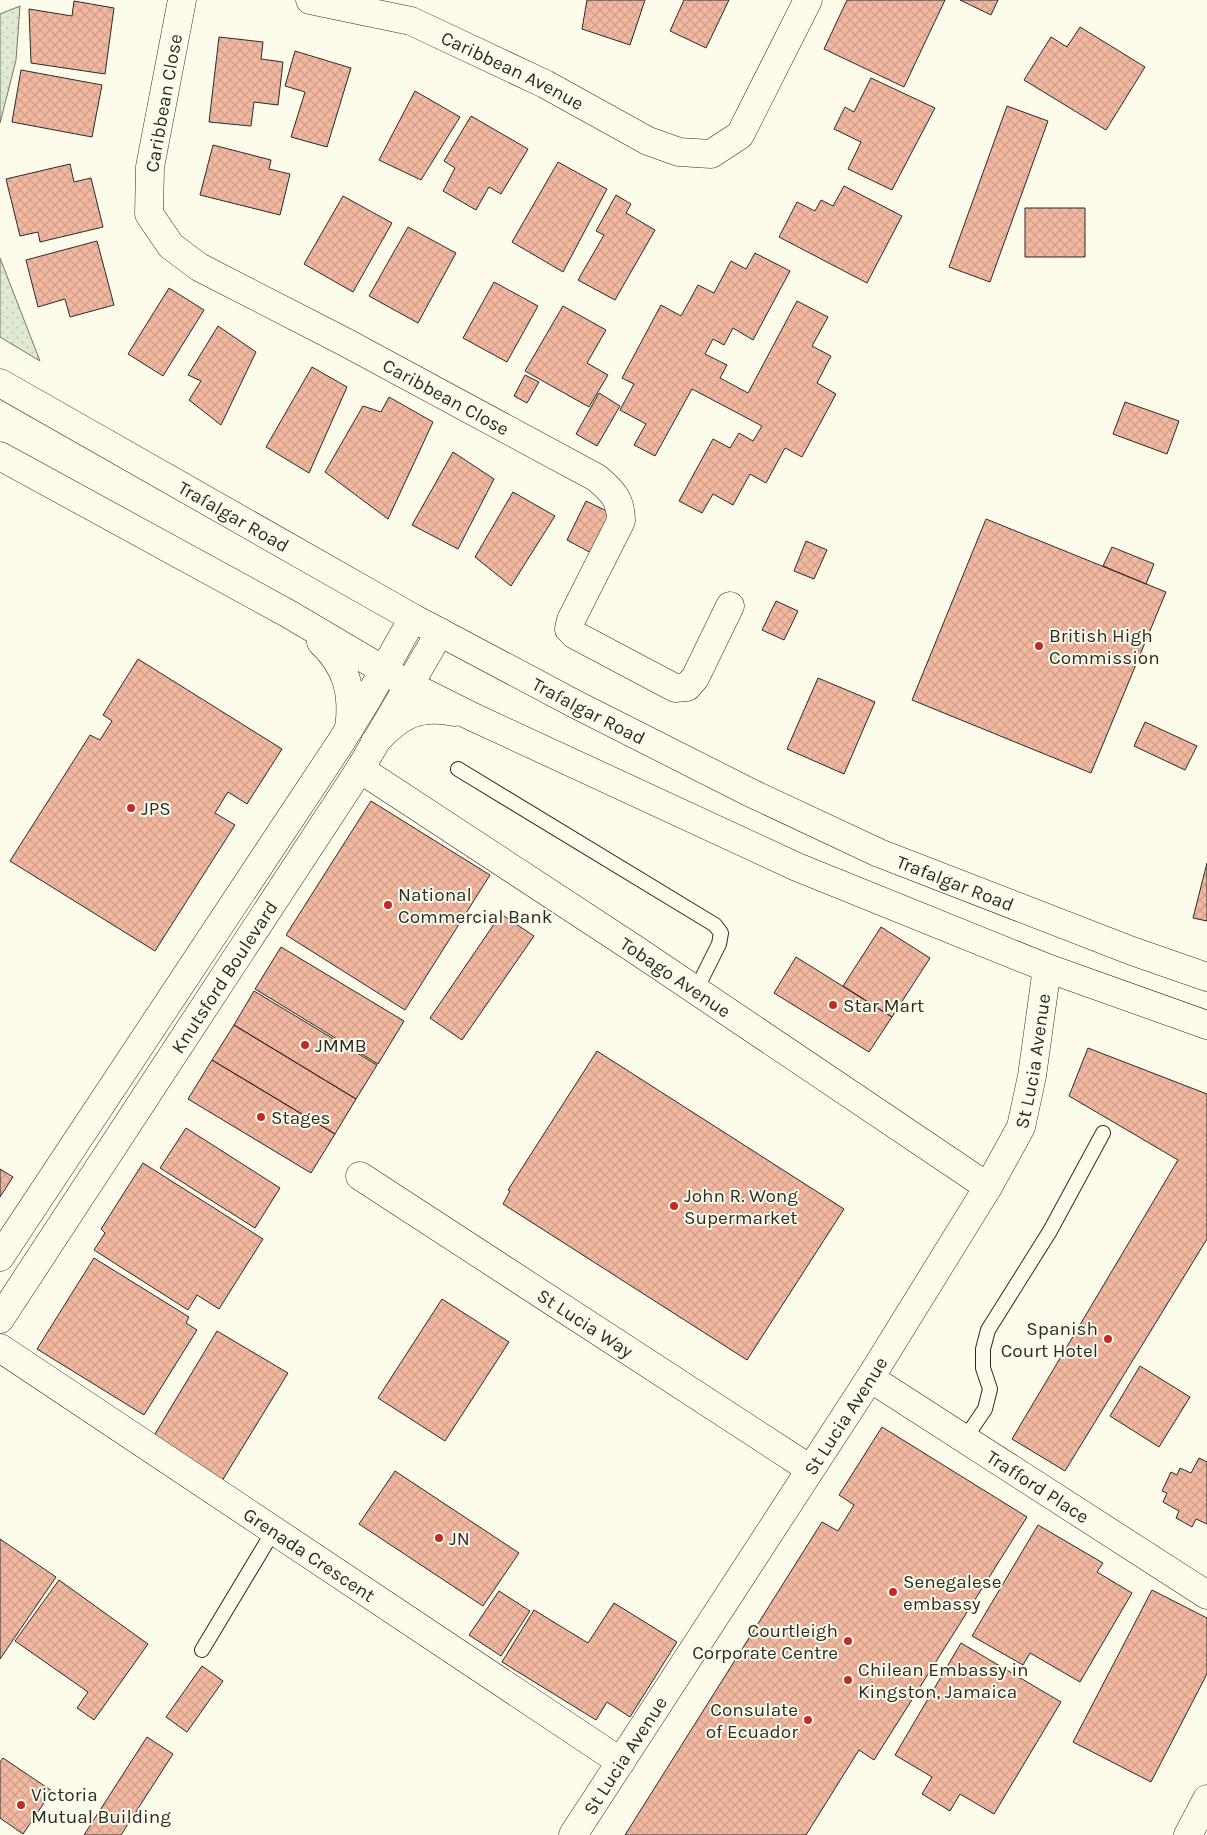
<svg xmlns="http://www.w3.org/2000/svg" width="1207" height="1835" font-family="Karla,sans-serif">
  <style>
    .park { fill: url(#park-dots); stroke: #74746e }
    .building { fill: url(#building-cross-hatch); stroke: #2b2b2b }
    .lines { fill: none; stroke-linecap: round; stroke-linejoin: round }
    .service-casing { stroke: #2b2b2b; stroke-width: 16 }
    .minor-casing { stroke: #2b2b2b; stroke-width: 29 }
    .secondary-casing { stroke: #2b2b2b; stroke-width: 29 }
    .primary-casing { stroke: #2b2b2b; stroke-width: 29 }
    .service { stroke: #fdfbea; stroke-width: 14 }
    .minor { stroke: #fdfbea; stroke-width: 28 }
    .secondary { stroke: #fdfbea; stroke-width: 28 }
    .primary { stroke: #fdfbea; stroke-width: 28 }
    .poi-dot { fill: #c62828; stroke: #fdfbea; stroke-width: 2 }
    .labels { text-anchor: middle; stroke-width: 4; stroke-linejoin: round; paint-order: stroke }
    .street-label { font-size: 19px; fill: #2b2b2b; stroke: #fdfbea }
    .poi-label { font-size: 19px; fill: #2b2b2b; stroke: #fdfbea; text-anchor: start }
  </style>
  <defs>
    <pattern id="park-dots" width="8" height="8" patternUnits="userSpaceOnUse" patternTransform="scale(1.25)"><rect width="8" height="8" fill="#deebd1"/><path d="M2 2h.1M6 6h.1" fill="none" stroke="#bfcab4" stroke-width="1.8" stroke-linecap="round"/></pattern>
    <pattern id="building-cross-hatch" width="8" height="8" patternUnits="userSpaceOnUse" patternTransform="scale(1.25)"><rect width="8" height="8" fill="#f2b8a0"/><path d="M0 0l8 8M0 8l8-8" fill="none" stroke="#d09e8a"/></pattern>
  </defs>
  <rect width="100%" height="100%" fill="#fdfbea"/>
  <path class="park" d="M20,6L16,60L0,123V14Z
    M0,258L40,361L0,337Z"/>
  <path class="building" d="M587,0H645L630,45L582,29Z
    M684,0H729L706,48L670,31Z
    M847,0H945L904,87L824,49Z
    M960,0H998L991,15Z
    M74,1L114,8L105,74L31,63L29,9L72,16Z
    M1080,27L1145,67L1106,130L1024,80L1051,37L1067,47Z
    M219,37L263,42L261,59L283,62L278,105L254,102L251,126L209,122Z
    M295,51L351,68L327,147L291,137L305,92L285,86Z
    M21,70L102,85L92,137L12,122Z
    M871,78L935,108L892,190L848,169L861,142L834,129L845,107L854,112Z
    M415,91L460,117L421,180L379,160Z
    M1007,106L1048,121L990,282L949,267Z
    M471,116L528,149L501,194L489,187L476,210L443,191L455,168L444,161Z
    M213,145L271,160L269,169L290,174L280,215L200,195Z
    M558,162L607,189L563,272L512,242Z
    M70,164L74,182L91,178L103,227L40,242L38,232L20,236L6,179Z
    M844,186L902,216L867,283L779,237L797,202L815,211L821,200L833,206Z
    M616,195L631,204L626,213L655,230L615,300L578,280L604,235L596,231Z
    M343,196L392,223L353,292L304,264Z
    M1025,208H1085V257H1025Z
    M408,227L456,253L418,323L369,296Z
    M97,241L114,305L70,317L65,299L38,307L26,260Z
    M755,253L790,271L753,340L733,328L724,345L713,339L705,354L727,365L720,378L748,393L797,301L828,317L812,346L831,356L817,383L836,394L802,457L785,448L766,483L750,474L733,505L713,494L702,513L679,501L713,439L730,448L739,433L753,441L762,426L692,389L655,456L634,445L646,424L620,410L634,384L622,378L661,305L681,316L698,285L714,293L731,261L746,269Z
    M494,282L538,306L507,362L463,338Z
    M169,288L204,310L163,376L128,354Z
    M563,306L606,330L587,363L608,375L589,407L525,371Z
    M218,326L256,352L221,425L189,400L201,381L188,375Z
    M312,367L347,387L309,473L266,447Z
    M525,375L539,382L527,403L514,396Z
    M599,393L620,406L597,446L576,434Z
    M389,397L433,422L388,519L325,472L363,406L381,412Z
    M1125,402L1179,421L1167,454L1113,434Z
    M453,452L494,479L458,549L412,525Z
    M513,492L555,516L511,586L475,557Z
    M586,501L615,515L595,555L567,540Z
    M986,519L1166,592L1091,773L912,700Z
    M806,541L827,550L814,579L794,571Z
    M1112,547L1154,564L1146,584L1103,566Z
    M776,601L798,611L784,640L762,630Z
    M138,659L282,749L247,804L228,792L215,813L235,825L155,951L10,861L90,735L100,740L112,721L103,715Z
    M818,678L875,702L844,774L787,749Z
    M1145,722L1197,746L1185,770L1134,746Z
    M371,801L490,875L405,1010L286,935Z
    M1207,863V921L1193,918Z
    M501,914L534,936L462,1040L430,1018Z
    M881,927L930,958L892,1017L843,986Z
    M281,947L404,1021L378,1064L255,989Z
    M796,957L892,1017L869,1052L774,993Z
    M254,991L377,1065L356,1099L234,1025Z
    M234,1025L356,1099L335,1134L212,1060Z
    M1088,1048L1207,1094V1239L1065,1471L1012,1439L1178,1160L1069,1096Z
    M597,1051L844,1209L747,1360L503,1204L510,1191L508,1190Z
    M212,1060L335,1134L311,1173L188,1099Z
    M186,1128L280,1188L255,1228L160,1168Z
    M143,1163L263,1239L219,1309L197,1295L188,1310L94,1250L105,1233L101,1229Z
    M0,1169L13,1177L0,1197Z
    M94,1258L189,1317L186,1323L197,1330L144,1415L37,1349Z
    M442,1299L509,1342L445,1441L378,1398Z
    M217,1331L288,1373L222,1481L152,1439Z
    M1140,1366L1190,1397L1159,1447L1110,1416Z
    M882,1427L1027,1517L874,1760L859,1750L806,1835H625L822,1522L838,1531L854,1505L839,1495Z
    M1199,1458L1207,1462V1524L1196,1519L1192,1527L1176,1518L1179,1511L1163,1502L1167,1493L1162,1491L1171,1472L1177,1475L1180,1468L1191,1473Z
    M395,1471L519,1553L483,1606L359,1524Z
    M1038,1525L1103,1563L1097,1572L1132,1593L1080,1682L1030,1653L1023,1665L972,1636Z
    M0,1539L56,1577L0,1659Z
    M59,1580L148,1644L94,1720L77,1708L88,1692L15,1641Z
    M1152,1590L1207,1618V1674L1151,1782L1073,1742Z
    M499,1591L530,1611L501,1656L469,1635Z
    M614,1603L677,1642L630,1717L607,1702L596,1720L502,1662L534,1610L588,1643Z
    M961,1643L1061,1702L994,1814L960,1794L950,1811L922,1794L932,1777L895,1755Z
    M202,1666L223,1681L187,1732L166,1717Z
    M147,1737L173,1754L121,1835H84Z
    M3,1758L52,1791L23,1834L0,1818V1762Z"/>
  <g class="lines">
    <defs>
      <path id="service" d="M458,769L715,925L721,933L719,944L696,990
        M964,1440L985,1409L990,1389L983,1368V1349L988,1330L1050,1231L1103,1133
        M202,1650L274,1530"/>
      <g id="minor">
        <path id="s1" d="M182,0L150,167L149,214L171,246L199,267L345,342L597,478C612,491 621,499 621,521L571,620L569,629L575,635L675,688L687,687L695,678L730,606"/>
        <path id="s2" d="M310,0L411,21L545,84L648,141L679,152L711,154L740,135L808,0"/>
        <path id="s3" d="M360,769L633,948L988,1187"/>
        <path id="s4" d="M360,1176L810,1469"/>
        <path id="s5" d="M0,1348L621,1762"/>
        <path id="s6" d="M870,1378L1207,1595"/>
        <path id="s7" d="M573,1835L870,1378L988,1187L1021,1127L1032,1076L1047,968"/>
        <path d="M1188,1835L1207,1799"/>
      </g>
      <g id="secondary">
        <path d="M0,1257L339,745L368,698L413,618"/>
        <path id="s8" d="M0,1319L360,769L440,632"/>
      </g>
      <g id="primary">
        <path id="s9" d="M0,383L413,618L575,704L751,793L879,853L1132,951L1207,977"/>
        <path d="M0,456L287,613L409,685L473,717L797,867L1047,968L1207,1025"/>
        <path d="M321,642C347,666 354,694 349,729"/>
        <path d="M375,742C399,716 418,704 455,712"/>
      </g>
    </defs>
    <use href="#service" class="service-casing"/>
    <use href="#minor" class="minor-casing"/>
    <use href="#secondary" class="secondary-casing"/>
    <use href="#primary" class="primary-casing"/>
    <use href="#service" class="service"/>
    <use href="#minor" class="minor"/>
    <use href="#secondary" class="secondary"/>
    <use href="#primary" class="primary"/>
  </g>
  <g class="poi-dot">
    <circle cx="1039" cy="646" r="5"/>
    <circle cx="131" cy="808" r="5"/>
    <circle cx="388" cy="905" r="5"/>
    <circle cx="833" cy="1005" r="5"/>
    <circle cx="305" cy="1045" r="5"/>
    <circle cx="261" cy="1117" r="5"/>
    <circle cx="674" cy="1206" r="5"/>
    <circle cx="1108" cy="1339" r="5"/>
    <circle cx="439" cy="1538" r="5"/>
    <circle cx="893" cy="1592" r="5"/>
    <circle cx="848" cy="1641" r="5"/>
    <circle cx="848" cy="1680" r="5"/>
    <circle cx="808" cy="1720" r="5"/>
    <circle cx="21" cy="1805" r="5"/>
  </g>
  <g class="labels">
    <g class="street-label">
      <text dy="7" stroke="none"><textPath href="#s2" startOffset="216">Caribbean Avenue</textPath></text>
      <text transform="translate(163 103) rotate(-80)" y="7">Caribbean Close</text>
      <text dy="7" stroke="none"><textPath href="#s1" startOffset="570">Caribbean Close</textPath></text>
      <text dy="7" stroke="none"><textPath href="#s9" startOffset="269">Trafalgar Road</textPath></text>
      <text dy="7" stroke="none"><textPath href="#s9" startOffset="674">Trafalgar Road</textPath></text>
      <text dy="7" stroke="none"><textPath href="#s9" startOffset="1079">Trafalgar Road</textPath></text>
      <text dy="7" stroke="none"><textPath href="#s3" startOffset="378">Tobago Avenue</textPath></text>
      <text dy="7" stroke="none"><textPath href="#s8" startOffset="409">Knutsford Boulevard</textPath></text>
      <text dy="7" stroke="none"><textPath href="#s7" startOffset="905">St Lucia Avenue</textPath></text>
      <text dy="7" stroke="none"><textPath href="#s4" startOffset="269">St Lucia Way</textPath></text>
      <text dy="7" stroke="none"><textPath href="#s7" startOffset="500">St Lucia Avenue</textPath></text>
      <text dy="7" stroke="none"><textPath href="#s6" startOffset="200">Trafford Place</textPath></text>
      <text dy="7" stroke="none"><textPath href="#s5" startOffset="372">Grenada Crescent</textPath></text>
      <text dy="7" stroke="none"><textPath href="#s7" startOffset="95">St Lucia Avenue</textPath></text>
    </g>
    <g class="poi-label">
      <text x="1049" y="642">British High<tspan x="1049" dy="22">Commission</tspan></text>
      <text x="141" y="815">JPS</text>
      <text x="398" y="901">National<tspan x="398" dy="22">Commercial Bank</tspan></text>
      <text x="843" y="1012">Star Mart</text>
      <text x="315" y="1052">JMMB</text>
      <text x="271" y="1124">Stages</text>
      <text x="684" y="1202">John R. Wong<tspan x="684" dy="22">Supermarket</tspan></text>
      <text x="1098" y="1335" text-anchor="end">Spanish<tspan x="1098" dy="22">Court Hotel</tspan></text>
      <text x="449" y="1545">JN</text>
      <text x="903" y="1588">Senegalese<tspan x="903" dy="22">embassy</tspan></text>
      <text x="838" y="1637" text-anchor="end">Courtleigh<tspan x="838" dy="22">Corporate Centre</tspan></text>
      <text x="858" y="1676">Chilean Embassy in<tspan x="858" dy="22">Kingston, Jamaica</tspan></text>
      <text x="798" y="1716" text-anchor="end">Consulate<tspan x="798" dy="22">of Ecuador</tspan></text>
      <text x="31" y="1801">Victoria<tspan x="31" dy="22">Mutual Building</tspan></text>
    </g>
  </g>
</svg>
